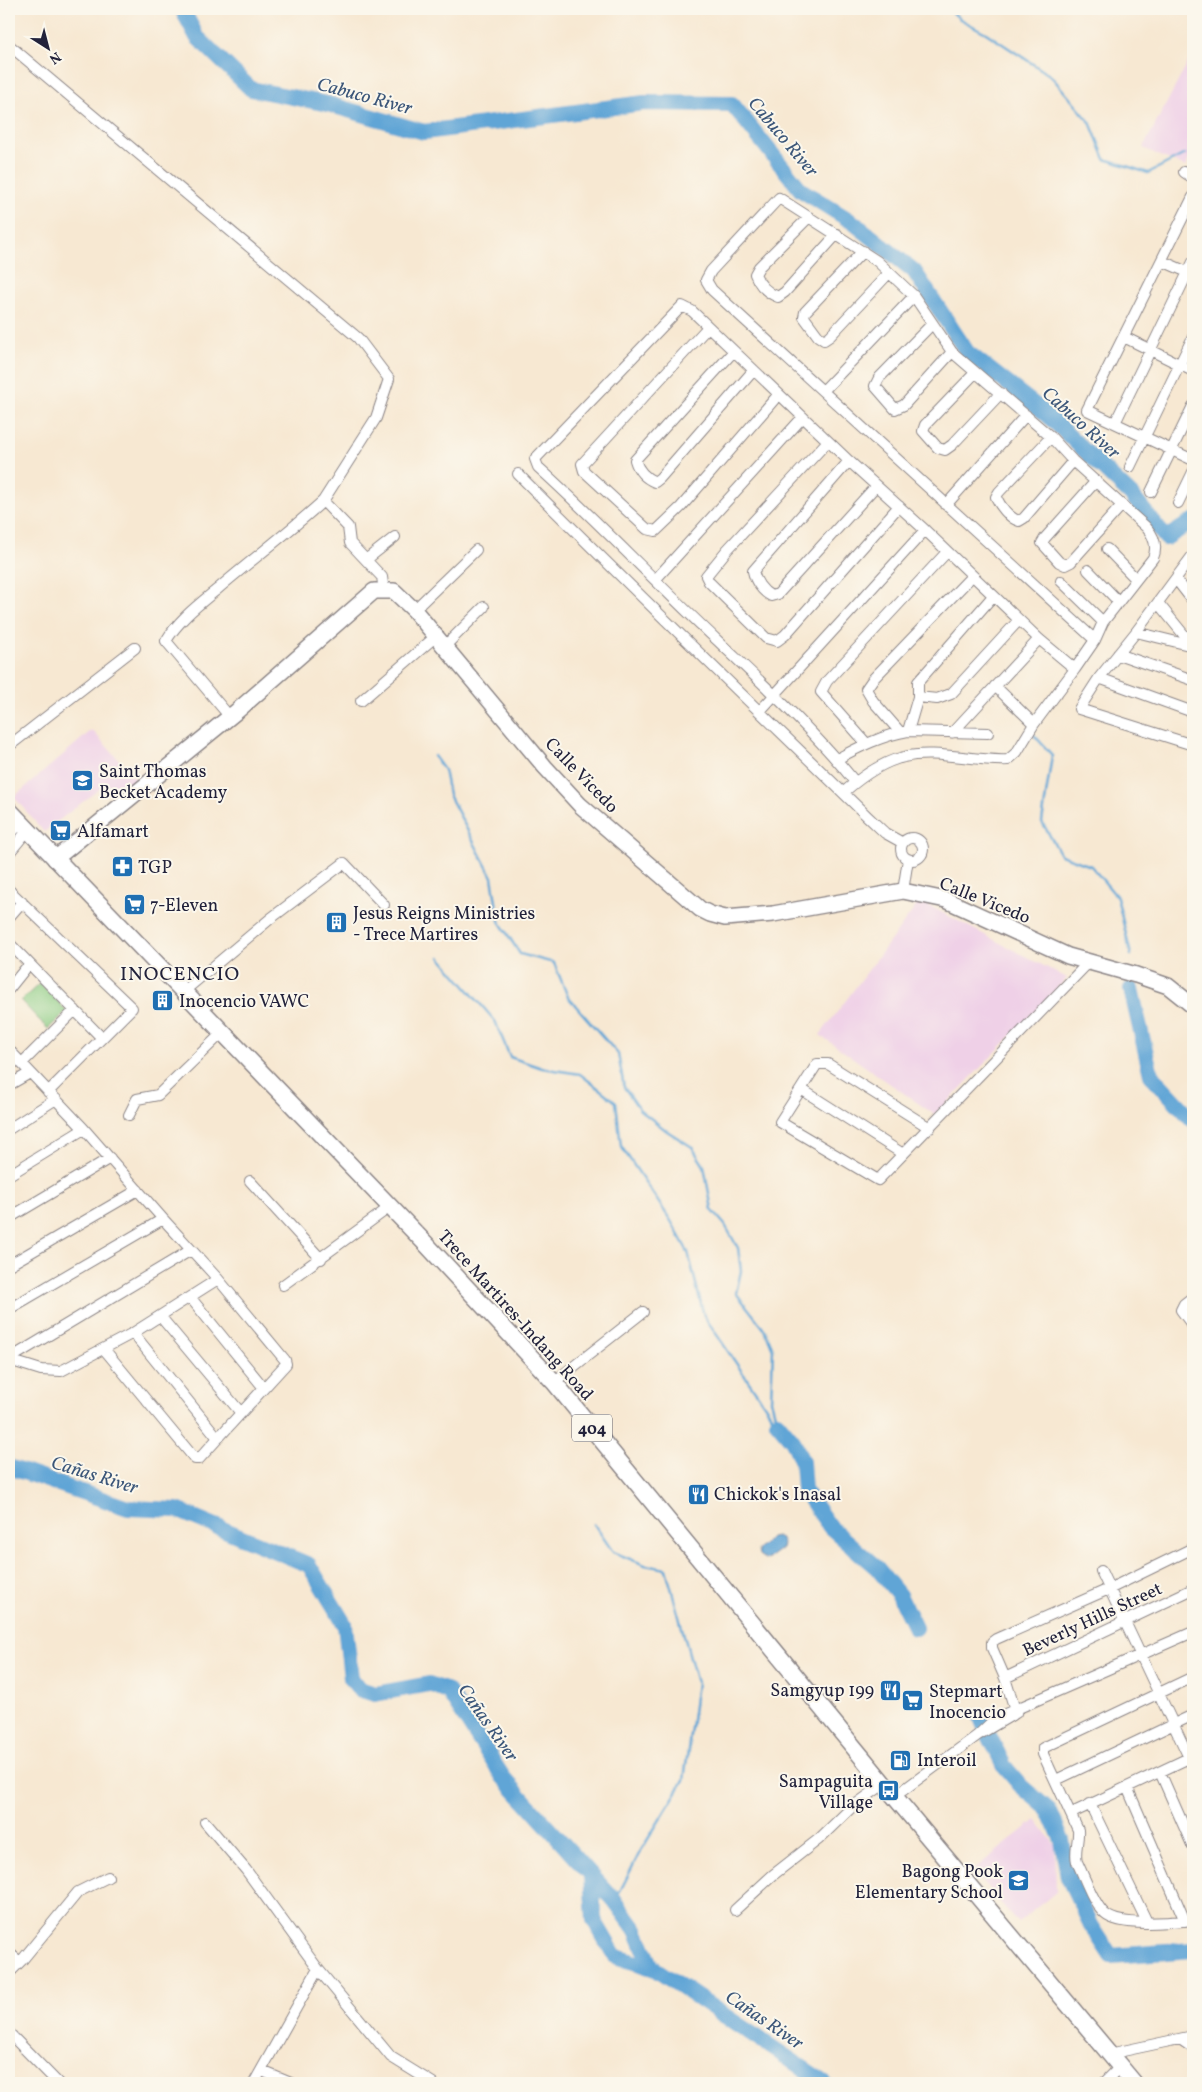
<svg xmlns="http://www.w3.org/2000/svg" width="1202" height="2092" font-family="Vollkorn,serif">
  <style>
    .built { fill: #efd0e7 }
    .green { fill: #8ccc83; stroke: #57775f }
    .water { fill: #60a5d6; stroke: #416488 }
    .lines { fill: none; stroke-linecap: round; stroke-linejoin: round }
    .stream { stroke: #60a5d6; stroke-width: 2.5 }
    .river { stroke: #60a5d6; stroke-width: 16 }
    .street-casing { stroke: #8c8586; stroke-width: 12 }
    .secondary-casing { stroke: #8c8586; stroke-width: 18 }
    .primary-casing { stroke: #8c8586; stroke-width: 19 }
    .street { stroke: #fff; stroke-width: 10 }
    .secondary { stroke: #fff; stroke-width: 15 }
    .primary { stroke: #fff; stroke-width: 16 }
    .labels { text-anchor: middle; stroke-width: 4; stroke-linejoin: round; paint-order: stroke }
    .shield { fill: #fbf7ec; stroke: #636270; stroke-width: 1 }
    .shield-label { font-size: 16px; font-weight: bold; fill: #22223b }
    .poi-label { font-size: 18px; fill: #22223b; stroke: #fbf7ec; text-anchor: start }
    .street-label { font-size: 18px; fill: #22223b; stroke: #fbf7ec }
    .water-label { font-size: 19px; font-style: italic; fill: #3b5679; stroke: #fbf7ec }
    .quarter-label { font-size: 20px; letter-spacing: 1px; fill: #22223b; stroke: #fbf7ec }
  </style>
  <rect width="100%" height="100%" fill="#fbf7ec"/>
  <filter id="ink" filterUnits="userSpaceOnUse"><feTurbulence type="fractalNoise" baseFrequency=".02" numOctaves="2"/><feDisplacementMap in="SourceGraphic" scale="10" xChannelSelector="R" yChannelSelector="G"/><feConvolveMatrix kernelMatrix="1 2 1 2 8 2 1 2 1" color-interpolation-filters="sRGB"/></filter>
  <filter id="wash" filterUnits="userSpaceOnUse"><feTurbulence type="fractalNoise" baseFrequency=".0096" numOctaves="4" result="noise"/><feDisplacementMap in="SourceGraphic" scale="20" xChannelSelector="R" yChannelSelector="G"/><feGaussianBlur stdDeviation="1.12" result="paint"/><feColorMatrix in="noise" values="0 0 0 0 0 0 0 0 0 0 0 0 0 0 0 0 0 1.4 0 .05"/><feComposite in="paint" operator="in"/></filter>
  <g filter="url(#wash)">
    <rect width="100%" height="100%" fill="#f7e8d2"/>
    <path class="built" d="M1193,53V151L1185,167L1143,148Z
      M92,730L136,779L116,795L107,783L44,832L14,797Z
      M920,901L1067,978L935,1115L820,1035Z
      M1036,1820L1055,1845L1056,1892L1018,1923L973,1870Z"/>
    <path class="green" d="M40,983L67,1011L48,1029L21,1001Z"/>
    <path class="water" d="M776,1536L780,1538L783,1544L782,1548L766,1560L759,1555L758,1550L771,1537Z"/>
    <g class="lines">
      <path class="stream" d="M950,10L960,19L986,33L1051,76L1090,122L1105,159L1148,173L1185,154
        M1033,734L1052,755L1042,822L1061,855L1091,866L1117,897L1131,955
        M434,756L444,770L449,795L492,877L499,921L520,954L554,963L568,997L618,1054L624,1087L640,1110L667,1131L692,1147L704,1166L712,1210L725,1225L738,1248L741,1271L736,1293L765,1330L773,1349L771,1400L777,1422
        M440,957L495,1021L510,1057L542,1068L580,1074L616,1102L621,1146L671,1221L688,1252L704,1316L774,1419
        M594,1524L613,1552L645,1565L666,1569L697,1683L684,1780L640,1852L615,1901"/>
      <path class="river" d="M182,9L197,37L251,89L328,104L424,132L644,103L732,104L801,190L854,223L914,271L967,352L1044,412L1132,496L1166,538L1193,521
        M1131,989L1151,1075L1193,1120
        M777,1422L793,1441L802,1462L804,1490L830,1527L877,1568L899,1595L915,1628
        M9,1467L128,1508L177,1510L309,1565L345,1625L351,1678L359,1689L375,1694L429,1684L448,1691L503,1777L615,1901L636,1930L652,1967L825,2083
        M981,1719L1004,1766L1021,1786L1049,1810L1062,1840L1068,1877L1091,1925L1111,1956L1193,1950
        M591,1875L594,1920L615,1956L655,1969"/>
    </g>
  </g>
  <g filter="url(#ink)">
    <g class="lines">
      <defs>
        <path id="street" d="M9,45L358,338L389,379L376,418L323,501
          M1184,172L1193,178
          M1193,197L1087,410L1193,460
          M809,217L759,267L755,274C759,285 768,293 778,297L785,292L837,234
          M863,251L805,312L804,317L818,336L824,340L830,336L889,273
          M1162,261L1192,274
          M932,324L879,378L875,386L895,409L904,405L952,352
          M708,327L582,464L584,471L647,529L656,531L681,507L779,394
          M1124,337L1193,371
          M733,352L635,460C638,470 645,478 655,482L660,478L753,371
          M975,373L925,425L923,431L938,448L945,450L952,445L1001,393
          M823,391L914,296
          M1115,423L1193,262
          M1051,437L999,492L996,497C1000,506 1009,518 1019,521L1024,518L1073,461
          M828,441L727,550L706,576L709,582L766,638L777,641L785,635L899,506
          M849,461L753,571C755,581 762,591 771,596L778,594L876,486
          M1130,467L1193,337
          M518,474C633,590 751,703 868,817L885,833L903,843
          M1096,481L1045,538L1042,543L1059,562L1065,565L1071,562L1122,505
          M1151,492L1193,406
          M1178,503L1193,472
          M946,505L1026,415
          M1107,549L1136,579
          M1193,555L1136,632L1099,678L1079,709L1193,745
          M367,559L395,537
          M1088,570L1119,602
          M1176,579L1193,601
          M655,580L803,417
          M1061,581L1103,622
          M1158,603L1193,646
          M414,610L476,550
          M1136,632L1193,646
          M444,647L484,607
          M1118,654L1193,680
          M1099,678L1193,712
          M995,686L1034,724
          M918,697L937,699L951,694L1019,620
          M361,701L435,637
          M760,711L925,530
          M230,717L166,641C179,619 201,603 220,587C254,558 290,531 323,501L348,527L350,543L382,577L384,591
          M908,731L918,697V682L993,596
          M900,732L873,701L866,689L873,679L972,576
          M952,733L1039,639
          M866,743L821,692L827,681L947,552
          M9,746L135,648
          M837,759C859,747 883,735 908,731L988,733
          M855,782C813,730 766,687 718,641C657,584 600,523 538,467L535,459L682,306L692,311L849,461L925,530L1039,639L1075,669
          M844,792C861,777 881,762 904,757C934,749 976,762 1008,760L1017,752L1034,724L1075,669L1095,640L1103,622L1153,558C1158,546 1154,536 1146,527L1073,461L1051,437L952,352L914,296L877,261L779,198L711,271L706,280L712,290L1095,640
          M9,835L21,823
          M901 849a11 11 0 1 1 22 0a11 11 0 1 1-22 0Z
          M9,853L28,830
          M9,890L132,1008L48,1092
          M903,891L908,859
          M9,917L22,902
          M9,943L102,1038
          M9,989L29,964
          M183,992L270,919L344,863L384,905
          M9,1050L84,1129L163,1219L218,1279L285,1360L286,1364L199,1459H195L104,1349
          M22,1063L75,1010
          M9,1085L30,1073
          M801,1089L903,1154
          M129,1115L137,1099L158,1095L222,1033
          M930,1128L828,1064H817L780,1122L878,1180L1088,963
          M9,1129L56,1099
          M9,1175L84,1129
          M250,1181L321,1259
          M9,1218L110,1158
          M9,1265L138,1190
          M283,1285L390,1207
          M190,1297L264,1388
          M1193,1297L1184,1304L1181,1310L1193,1326
          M9,1309L163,1219
          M160,1316L241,1413
          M133,1333L218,1438
          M9,1359L191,1250
          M9,1360L41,1370L61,1371L133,1333L218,1279
          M554,1382L643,1312
          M1101,1571L1193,1766
          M1193,1677L1043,1748V1754L1078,1830C1079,1841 1074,1851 1077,1862C1084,1876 1094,1905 1105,1914C1121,1928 1173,1922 1193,1920
          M1005,1678L1193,1589
          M1016,1713L1005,1678L992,1648V1642L996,1639L1109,1589L1193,1548
          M978,1735L996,1718L1193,1632
          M1160,1772L1193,1847
          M1056,1780L1193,1715
          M1127,1787L1185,1921
          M894,1797L978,1735L1012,1715
          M1090,1804L1147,1922
          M1072,1813L1193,1756
          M205,1822L246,1870L318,1969L254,2083
          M735,1910L773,1875L819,1839L852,1807L884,1784
          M9,1953L20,1962
          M318,1969L391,2057L433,2083
          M9,1973L23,1959L78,1892L108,1877
          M9,2033L58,2083
          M1180,2039L1193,2048
          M1109,2054L1193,2036
          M262,2071L291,2083
          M1104,2083L1120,2067"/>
        <path id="secondary" d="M55,859L237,711L374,591H394L414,610L545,767L580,805L700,909L710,914L725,918L773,914L903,891L946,900L1068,956L1136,975L1168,986L1193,1006"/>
        <path id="primary" d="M9,810L426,1244L554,1382L884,1784L1134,2083"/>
      </defs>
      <use href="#street" class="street-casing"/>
      <use href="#secondary" class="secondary-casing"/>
      <use href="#primary" class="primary-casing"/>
      <use href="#street" class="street"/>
      <use href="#secondary" class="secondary"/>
      <use href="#primary" class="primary"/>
    </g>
  </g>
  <defs>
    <symbol id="school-square" viewBox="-11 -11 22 22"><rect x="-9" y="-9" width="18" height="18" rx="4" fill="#1f6fb2" stroke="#fbf7ec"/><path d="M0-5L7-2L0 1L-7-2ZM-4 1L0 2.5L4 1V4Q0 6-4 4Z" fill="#fff"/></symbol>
    <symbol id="supermarket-square" viewBox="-11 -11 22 22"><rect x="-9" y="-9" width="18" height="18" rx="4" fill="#1f6fb2" stroke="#fbf7ec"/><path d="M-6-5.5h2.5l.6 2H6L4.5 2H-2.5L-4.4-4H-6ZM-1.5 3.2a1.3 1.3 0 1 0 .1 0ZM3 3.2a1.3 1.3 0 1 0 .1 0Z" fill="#fff"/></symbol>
    <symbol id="pharmacy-square" viewBox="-11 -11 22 22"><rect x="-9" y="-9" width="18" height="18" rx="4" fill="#1f6fb2" stroke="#fbf7ec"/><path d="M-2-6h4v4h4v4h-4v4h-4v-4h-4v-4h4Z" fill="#fff"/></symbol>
    <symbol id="building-square" viewBox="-11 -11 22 22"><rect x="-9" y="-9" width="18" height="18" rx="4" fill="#1f6fb2" stroke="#fbf7ec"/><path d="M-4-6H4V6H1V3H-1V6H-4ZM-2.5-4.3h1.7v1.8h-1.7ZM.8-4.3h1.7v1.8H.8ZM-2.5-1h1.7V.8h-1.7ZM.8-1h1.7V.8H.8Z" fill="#fff"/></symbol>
    <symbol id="restaurant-square" viewBox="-11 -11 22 22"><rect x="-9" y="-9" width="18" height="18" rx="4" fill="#1f6fb2" stroke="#fbf7ec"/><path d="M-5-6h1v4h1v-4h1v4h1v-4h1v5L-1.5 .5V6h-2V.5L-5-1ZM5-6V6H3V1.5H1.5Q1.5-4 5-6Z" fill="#fff"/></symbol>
    <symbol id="fuel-square" viewBox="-11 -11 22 22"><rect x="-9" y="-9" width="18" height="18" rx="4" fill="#1f6fb2" stroke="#fbf7ec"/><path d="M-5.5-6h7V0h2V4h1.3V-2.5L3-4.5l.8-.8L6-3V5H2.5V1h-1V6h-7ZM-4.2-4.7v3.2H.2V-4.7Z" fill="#fff"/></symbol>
    <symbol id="bus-square" viewBox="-11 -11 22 22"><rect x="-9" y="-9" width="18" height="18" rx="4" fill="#1f6fb2" stroke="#fbf7ec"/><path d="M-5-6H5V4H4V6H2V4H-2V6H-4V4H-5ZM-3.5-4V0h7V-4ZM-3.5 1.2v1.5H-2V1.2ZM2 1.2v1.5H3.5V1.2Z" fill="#fff"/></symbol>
  </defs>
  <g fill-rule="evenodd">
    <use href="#school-square" x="70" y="768" width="25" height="25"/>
    <use href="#supermarket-square" x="48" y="818" width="25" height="25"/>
    <use href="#pharmacy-square" x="110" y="854" width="25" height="25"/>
    <use href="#supermarket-square" x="122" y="892" width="25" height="25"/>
    <use href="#building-square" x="324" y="910" width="25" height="25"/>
    <use href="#building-square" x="150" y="988" width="25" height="25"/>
    <use href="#restaurant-square" x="686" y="1482" width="25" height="25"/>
    <use href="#restaurant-square" x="878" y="1678" width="25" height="25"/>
    <use href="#supermarket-square" x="900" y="1688" width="25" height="25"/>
    <use href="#fuel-square" x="888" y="1748" width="25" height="25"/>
    <use href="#bus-square" x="876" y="1778" width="25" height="25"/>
    <use href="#school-square" x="1006" y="1868" width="25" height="25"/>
  </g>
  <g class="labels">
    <rect class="shield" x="572" y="1414.5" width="40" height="27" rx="4"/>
    <g class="shield-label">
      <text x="592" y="1434">404</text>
    </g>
    <g class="poi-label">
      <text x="99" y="777">Saint Thomas<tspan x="99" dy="21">Becket Academy</tspan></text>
      <text x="77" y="837">Alfamart</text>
      <text x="138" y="873">TGP</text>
      <text x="150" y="911">7-Eleven</text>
      <text x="353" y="919">Jesus Reigns Ministries<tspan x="353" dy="21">- Trece Martires</tspan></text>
      <text x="179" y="1007">Inocencio VAWC</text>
      <text x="714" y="1500">Chickok's Inasal</text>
      <text x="874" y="1696" text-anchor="end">Samgyup 199</text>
      <text x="929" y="1697">Stepmart<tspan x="929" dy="21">Inocencio</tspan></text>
      <text x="917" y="1766">Interoil</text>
      <text x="873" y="1787" text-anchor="end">Sampaguita<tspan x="873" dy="21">Village</tspan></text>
      <text x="1003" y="1877" text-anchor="end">Bagong Pook<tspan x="1003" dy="21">Elementary School</tspan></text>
    </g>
    <g class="street-label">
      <text transform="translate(582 775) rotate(46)" y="6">Calle Vicedo</text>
      <text transform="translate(985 900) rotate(22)" y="6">Calle Vicedo</text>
      <text transform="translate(516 1315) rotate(48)" y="6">Trece Martires-Indang Road</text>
      <text transform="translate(1092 1619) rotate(-25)" y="6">Beverly Hills Street</text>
    </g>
    <g class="water-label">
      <text transform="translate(365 95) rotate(15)" y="7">Cabuco River</text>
      <text transform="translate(784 136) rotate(50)" y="7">Cabuco River</text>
      <text transform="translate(1082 422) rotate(42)" y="7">Cabuco River</text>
      <text transform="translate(95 1474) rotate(17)" y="7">Cañas River</text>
      <text transform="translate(489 1722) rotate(55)" y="7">Cañas River</text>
      <text transform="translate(765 2019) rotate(34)" y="7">Cañas River</text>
    </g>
    <g class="quarter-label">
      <text x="180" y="980">INOCENCIO</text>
    </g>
  </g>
  <rect width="1202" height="2092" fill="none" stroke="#fbf7ec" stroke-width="30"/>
  <g transform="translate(48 48) rotate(144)" stroke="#fbf7ec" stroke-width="4" paint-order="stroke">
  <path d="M0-4L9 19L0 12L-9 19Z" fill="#22223b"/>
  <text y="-8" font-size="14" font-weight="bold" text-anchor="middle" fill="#22223b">N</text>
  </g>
</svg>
